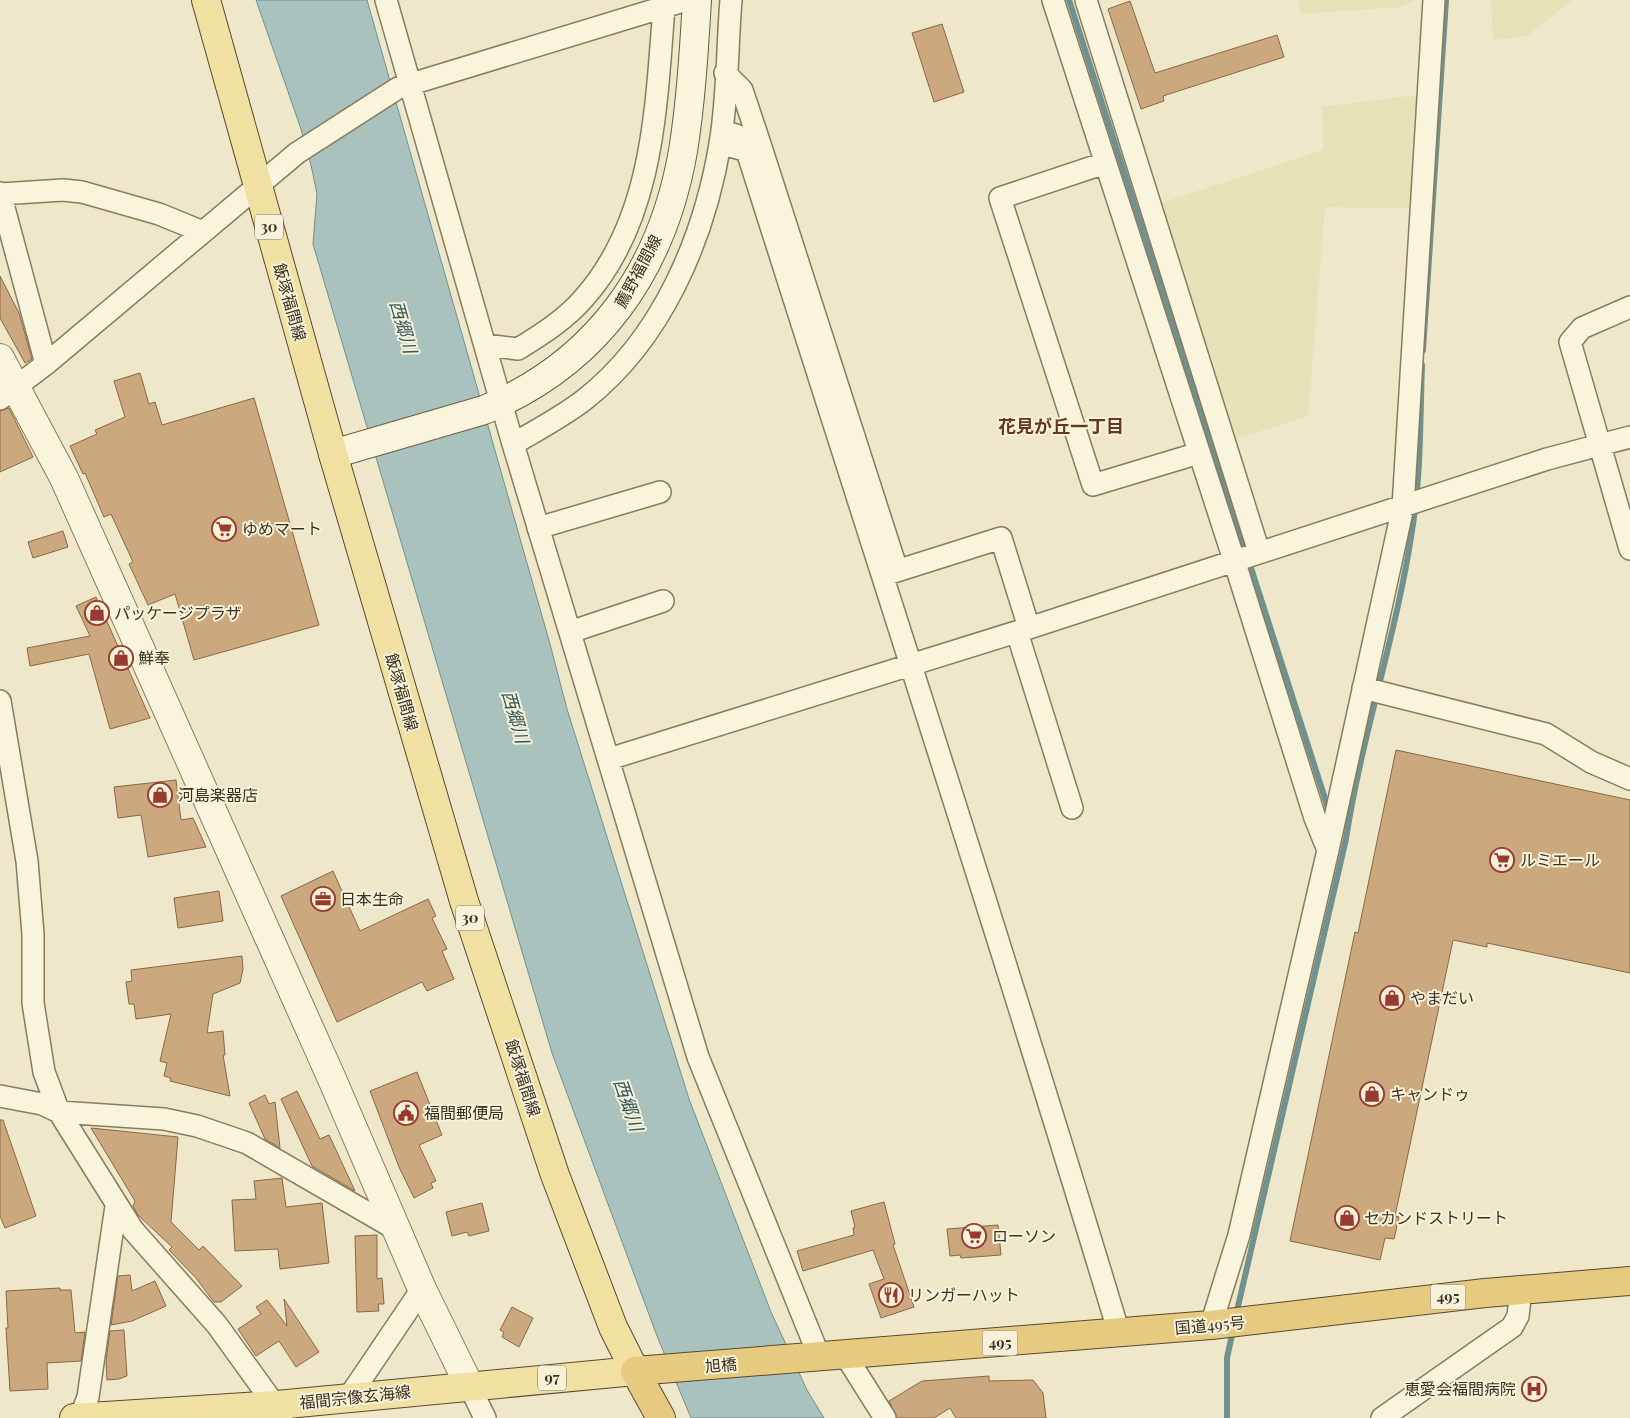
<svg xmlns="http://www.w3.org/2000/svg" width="1630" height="1418" font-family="'Playfair Display','Noto Sans JP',serif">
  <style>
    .farmland { fill: #e4e2b6 }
    .water { fill: #a9c2be; stroke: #70918d }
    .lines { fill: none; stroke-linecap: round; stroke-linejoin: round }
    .stream { stroke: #70918d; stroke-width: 6 }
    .building { fill: #cca87f; stroke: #896843 }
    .minor-casing { stroke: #8a7b5d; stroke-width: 24 }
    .tertiary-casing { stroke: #8a7b5d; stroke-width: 30 }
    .secondary-casing { stroke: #6c5c40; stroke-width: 30 }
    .primary-casing { stroke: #594831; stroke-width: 30 }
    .trunk-casing { stroke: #594831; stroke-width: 30 }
    .minor { stroke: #f9f4dc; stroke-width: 21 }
    .tertiary { stroke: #f9f4dc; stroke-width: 28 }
    .secondary { stroke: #f9f4dc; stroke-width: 28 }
    .primary { stroke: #f0e1a2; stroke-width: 28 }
    .trunk { stroke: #e6ca7f; stroke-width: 28 }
    .labels { text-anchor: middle; stroke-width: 4; stroke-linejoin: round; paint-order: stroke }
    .shield { fill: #f6f1d8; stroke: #736b58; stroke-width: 1 }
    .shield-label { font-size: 15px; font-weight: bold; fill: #3b3121 }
    .street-label { font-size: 16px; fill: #3b3121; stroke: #f6f1d8 }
    .poi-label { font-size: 16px; fill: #3b3121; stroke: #f6f1d8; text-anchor: start }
    .water-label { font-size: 18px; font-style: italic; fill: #30585a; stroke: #f6f1d8 }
    .neighbourhood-label { font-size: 18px; font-weight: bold; fill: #673821; stroke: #f6f1d8 }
  </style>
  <rect width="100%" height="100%" fill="#eee7c9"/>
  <path class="farmland" d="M1298,0H1417L1400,7L1300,14Z
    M1491,0H1572L1527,36L1493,40Z
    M1418,95L1409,208L1325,207L1308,416L1230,441L1152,206L1323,150L1322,107Z"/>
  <path class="water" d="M256,0H367L550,644L567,709L689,1099L771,1312L807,1390L824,1418H691L657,1336L552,1053L313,244L317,194L311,165L301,129Z"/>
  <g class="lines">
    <path class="stream" d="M1069,0L1328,808
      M1423,350L1446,0
      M1236,1315L1346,839C1362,733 1398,631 1413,524C1421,472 1420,418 1422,365
      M1227,1418V1358L1233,1330"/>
  </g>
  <path class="building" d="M1130,1L1155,73L1277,35L1284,57L1163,96L1164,101L1141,109L1108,9Z
    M942,24L964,92L934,102L912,33Z
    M0,276L19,313L32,359L25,363L0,318Z
    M140,373L149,404L155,402L162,425L254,398L319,625L194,660L175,594L148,605L129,564L133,562L111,514L104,517L85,473L83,474L70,446L97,434L95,430L125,417L114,381Z
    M9,408L33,457L0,472V411Z
    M63,531L68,547L33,558L28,542Z
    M96,597L150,718L110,729L89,654L30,666L27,648L90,636L76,606Z
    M1396,750L1630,800V973L1487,943V947L1453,940L1395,1216L1399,1217L1394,1239L1385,1238L1380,1260L1290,1241L1355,932L1358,933Z
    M176,780L181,820L193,818L206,847L148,857L141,815L118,818L114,787Z
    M333,871L360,931L428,899L436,916L432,918L447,949L442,951L454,979L427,991L422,982L337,1022L281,896Z
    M219,891L223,921L178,928L174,898Z
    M242,956L243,969L240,983L213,994L207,1033L223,1031L225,1055H223L230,1096L170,1081L171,1078L164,1076L167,1063L160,1061L171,1014L136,1019L134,1004H129L126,982L132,981L131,970Z
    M417,1072L442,1135L419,1145L436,1181L431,1183L433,1188L414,1198L399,1167L370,1091Z
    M297,1091L320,1139L329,1135L355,1191L312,1166L281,1099Z
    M265,1095L269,1104L275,1102L280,1148L265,1139L249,1103Z
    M0,1120H3L36,1216L5,1228L0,1216Z
    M91,1128L178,1137L171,1222L199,1250L203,1246L242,1286L221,1302H214L196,1278L169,1250L172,1247L138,1215L133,1206L135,1201Z
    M282,1178L286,1207L322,1203L329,1263L280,1269L278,1249L235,1251L232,1200L256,1199L254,1181Z
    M884,1202L895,1244L893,1245L914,1307L881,1318L869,1284L884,1279L873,1250L803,1271L797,1251L854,1235L853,1228L855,1227L851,1211Z
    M482,1203L489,1231L469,1236L467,1232L452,1236L446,1212Z
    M998,1225L1001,1255L961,1258L960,1255L950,1256L947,1229Z
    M377,1235V1279L382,1278L384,1304H378L379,1311L357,1312L355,1236Z
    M130,1275L132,1291L155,1281L166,1306L132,1321L111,1325L118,1276Z
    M60,1288V1290H71L75,1333L85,1332L81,1361L47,1363L48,1389L10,1391L6,1328H8L6,1291Z
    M284,1299L319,1352L296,1367L279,1341L256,1356L238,1329L261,1314L256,1307L267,1300L287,1326Z
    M512,1307L533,1318L519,1347L502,1337L504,1332L500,1330Z
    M124,1330L127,1376L119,1379L107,1380L106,1361L110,1331Z
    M989,1376V1381L1033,1380L1043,1393L1046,1418H956L950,1408L934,1418H897L889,1401L922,1381Z"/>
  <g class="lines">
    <defs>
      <path id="minor" d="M386,0L513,444L698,1057L819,1356
        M1053,0L1234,560L1315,818L1328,850
        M1086,0L1259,552
        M725,73L742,90L760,144
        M733,134L760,144L897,570
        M720,143L747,151C872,545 1000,938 1119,1333
        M1105,163L1000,198L1093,485L1199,453
        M0,193L46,364
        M0,194L63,190L82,192L159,214L203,232
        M1630,307L1582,328L1570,342L1630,549
        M485,345L518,349C541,335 566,319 584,298C654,219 656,107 664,7
        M0,399L46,364L297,153L398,88L687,0
        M513,444C537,430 562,417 584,400C662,339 704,239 720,144C728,98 727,47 731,0
        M538,528L660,492
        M884,575L1001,538L1029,628
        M570,632L663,601
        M1017,632L1072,808
        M1363,688L1546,734L1591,762L1630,779
        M0,701L27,861L33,934V1003L44,1072L59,1112L133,1230L217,1325L282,1415
        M609,759L1029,628L1547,459L1630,437
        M0,1096L42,1104L59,1112L164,1119L197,1126L247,1143L399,1231
        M1211,1325L1239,1235L1328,850L1403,507L1434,0
        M844,1353L885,1418
        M469,1385L485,1418
        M349,1397L422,1289
        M80,1418L88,1397L116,1206
        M1382,1418L1512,1327L1518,1316L1521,1289"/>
      <path id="tertiary" d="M0,358L64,478L332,1079L422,1289L469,1385"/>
      <path id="secondary" d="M333,454L484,410C597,363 662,271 683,151C691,101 694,50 697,0"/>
      <path id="primary" d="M74,1418L277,1405L635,1371L613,1327L555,1175L464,901L333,454L206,0"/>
      <path id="trunk" d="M661,1418L635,1371L1211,1325L1485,1293L1630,1281"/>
    </defs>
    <use href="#minor" class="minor-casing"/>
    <use href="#tertiary" class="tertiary-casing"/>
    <use href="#secondary" class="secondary-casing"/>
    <use href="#primary" class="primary-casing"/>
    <use href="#trunk" class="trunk-casing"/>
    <use href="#minor" class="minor"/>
    <use href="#tertiary" class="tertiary"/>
    <use href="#secondary" class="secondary"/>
    <use href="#primary" class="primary"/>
    <use href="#trunk" class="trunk"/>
  </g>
  <defs>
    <symbol id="supermarket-ring" viewBox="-11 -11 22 22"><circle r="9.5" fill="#f6f1d8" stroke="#993a2e" stroke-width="1.5"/><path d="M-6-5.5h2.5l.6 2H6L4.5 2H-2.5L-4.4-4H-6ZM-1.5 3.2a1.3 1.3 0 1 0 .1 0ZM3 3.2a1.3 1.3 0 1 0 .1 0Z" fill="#993a2e"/></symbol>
    <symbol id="shop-ring" viewBox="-11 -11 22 22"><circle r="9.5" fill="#f6f1d8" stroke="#993a2e" stroke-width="1.5"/><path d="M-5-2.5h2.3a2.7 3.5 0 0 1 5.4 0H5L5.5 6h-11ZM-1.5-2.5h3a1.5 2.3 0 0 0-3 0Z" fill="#993a2e"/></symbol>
    <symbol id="office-ring" viewBox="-11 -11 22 22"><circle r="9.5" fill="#f6f1d8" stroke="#993a2e" stroke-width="1.5"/><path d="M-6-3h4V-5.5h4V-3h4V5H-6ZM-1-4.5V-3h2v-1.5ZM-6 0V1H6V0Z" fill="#993a2e"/></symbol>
    <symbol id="civic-ring" viewBox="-11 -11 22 22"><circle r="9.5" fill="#f6f1d8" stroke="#993a2e" stroke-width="1.5"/><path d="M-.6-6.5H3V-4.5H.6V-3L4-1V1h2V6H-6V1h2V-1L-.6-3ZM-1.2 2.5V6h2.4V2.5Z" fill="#993a2e"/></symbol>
    <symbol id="restaurant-ring" viewBox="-11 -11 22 22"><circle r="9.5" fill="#f6f1d8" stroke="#993a2e" stroke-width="1.5"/><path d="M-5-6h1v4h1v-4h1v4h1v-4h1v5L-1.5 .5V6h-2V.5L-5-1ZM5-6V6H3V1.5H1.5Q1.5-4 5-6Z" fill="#993a2e"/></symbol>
    <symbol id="hospital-ring" viewBox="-11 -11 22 22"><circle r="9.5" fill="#f6f1d8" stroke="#993a2e" stroke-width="1.5"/><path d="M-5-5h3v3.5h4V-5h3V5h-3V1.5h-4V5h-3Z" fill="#993a2e"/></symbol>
  </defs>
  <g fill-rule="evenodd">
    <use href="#supermarket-ring" x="210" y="515" width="28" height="28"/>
    <use href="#shop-ring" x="83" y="599" width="28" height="28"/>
    <use href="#shop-ring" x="107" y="644" width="28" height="28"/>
    <use href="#shop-ring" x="146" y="781" width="28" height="28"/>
    <use href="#supermarket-ring" x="1488" y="846" width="28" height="28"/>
    <use href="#office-ring" x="309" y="885" width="28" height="28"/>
    <use href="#shop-ring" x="1378" y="984" width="28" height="28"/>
    <use href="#shop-ring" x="1358" y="1080" width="28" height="28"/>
    <use href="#civic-ring" x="392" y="1099" width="28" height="28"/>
    <use href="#shop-ring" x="1333" y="1204" width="28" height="28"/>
    <use href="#supermarket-ring" x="960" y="1222" width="28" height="28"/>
    <use href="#restaurant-ring" x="877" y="1281" width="28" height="28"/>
    <use href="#hospital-ring" x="1520" y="1375" width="28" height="28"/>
  </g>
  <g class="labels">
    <g class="shield">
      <rect x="255" y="214.5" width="28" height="25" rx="4"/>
      <rect x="456" y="905.5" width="28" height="25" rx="4"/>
      <rect x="1430.5" y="1284.5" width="35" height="25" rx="4"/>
      <rect x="982.5" y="1330.5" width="35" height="25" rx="4"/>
      <rect x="538" y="1365.5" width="28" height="25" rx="4"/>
    </g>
    <g class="shield-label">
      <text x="269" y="232">30</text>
      <text x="470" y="923">30</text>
      <text x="1448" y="1302">495</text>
      <text x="1000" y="1348">495</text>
      <text x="552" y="1383">97</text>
    </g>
    <g class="street-label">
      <text transform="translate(638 271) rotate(-62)" y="6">薦野福間線</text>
      <text transform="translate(290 302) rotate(74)" y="6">飯塚福間線</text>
      <text transform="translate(402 692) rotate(74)" y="6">飯塚福間線</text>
      <text transform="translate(523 1078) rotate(72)" y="6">飯塚福間線</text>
      <text transform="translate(1210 1325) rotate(-5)" y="6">国道495号</text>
      <text transform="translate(721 1365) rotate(-5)" y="6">旭橋</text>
      <text transform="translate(355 1397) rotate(-6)" y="6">福間宗像玄海線</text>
    </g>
    <g class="poi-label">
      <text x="242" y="535">ゆめマート</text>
      <text x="114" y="619">パッケージプラザ</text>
      <text x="138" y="664">鮮奉</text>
      <text x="178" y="801">河島楽器店</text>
      <text x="1520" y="866">ルミエール</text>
      <text x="340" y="905">日本生命</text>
      <text x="1410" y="1004">やまだい</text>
      <text x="1390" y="1100">キャンドゥ</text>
      <text x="424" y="1119">福間郵便局</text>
      <text x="1364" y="1224">セカンドストリート</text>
      <text x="992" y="1242">ローソン</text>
      <text x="908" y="1301">リンガーハット</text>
      <text x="1516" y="1395" text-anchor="end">恵愛会福間病院</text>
    </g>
    <g class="water-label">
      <text transform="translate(403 327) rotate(74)" y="6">西郷川</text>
      <text transform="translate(515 717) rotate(74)" y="6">西郷川</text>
      <text transform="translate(628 1105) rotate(71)" y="6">西郷川</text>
    </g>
    <g class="neighbourhood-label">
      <text x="1061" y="433">花見が丘一丁目</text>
    </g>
  </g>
</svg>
